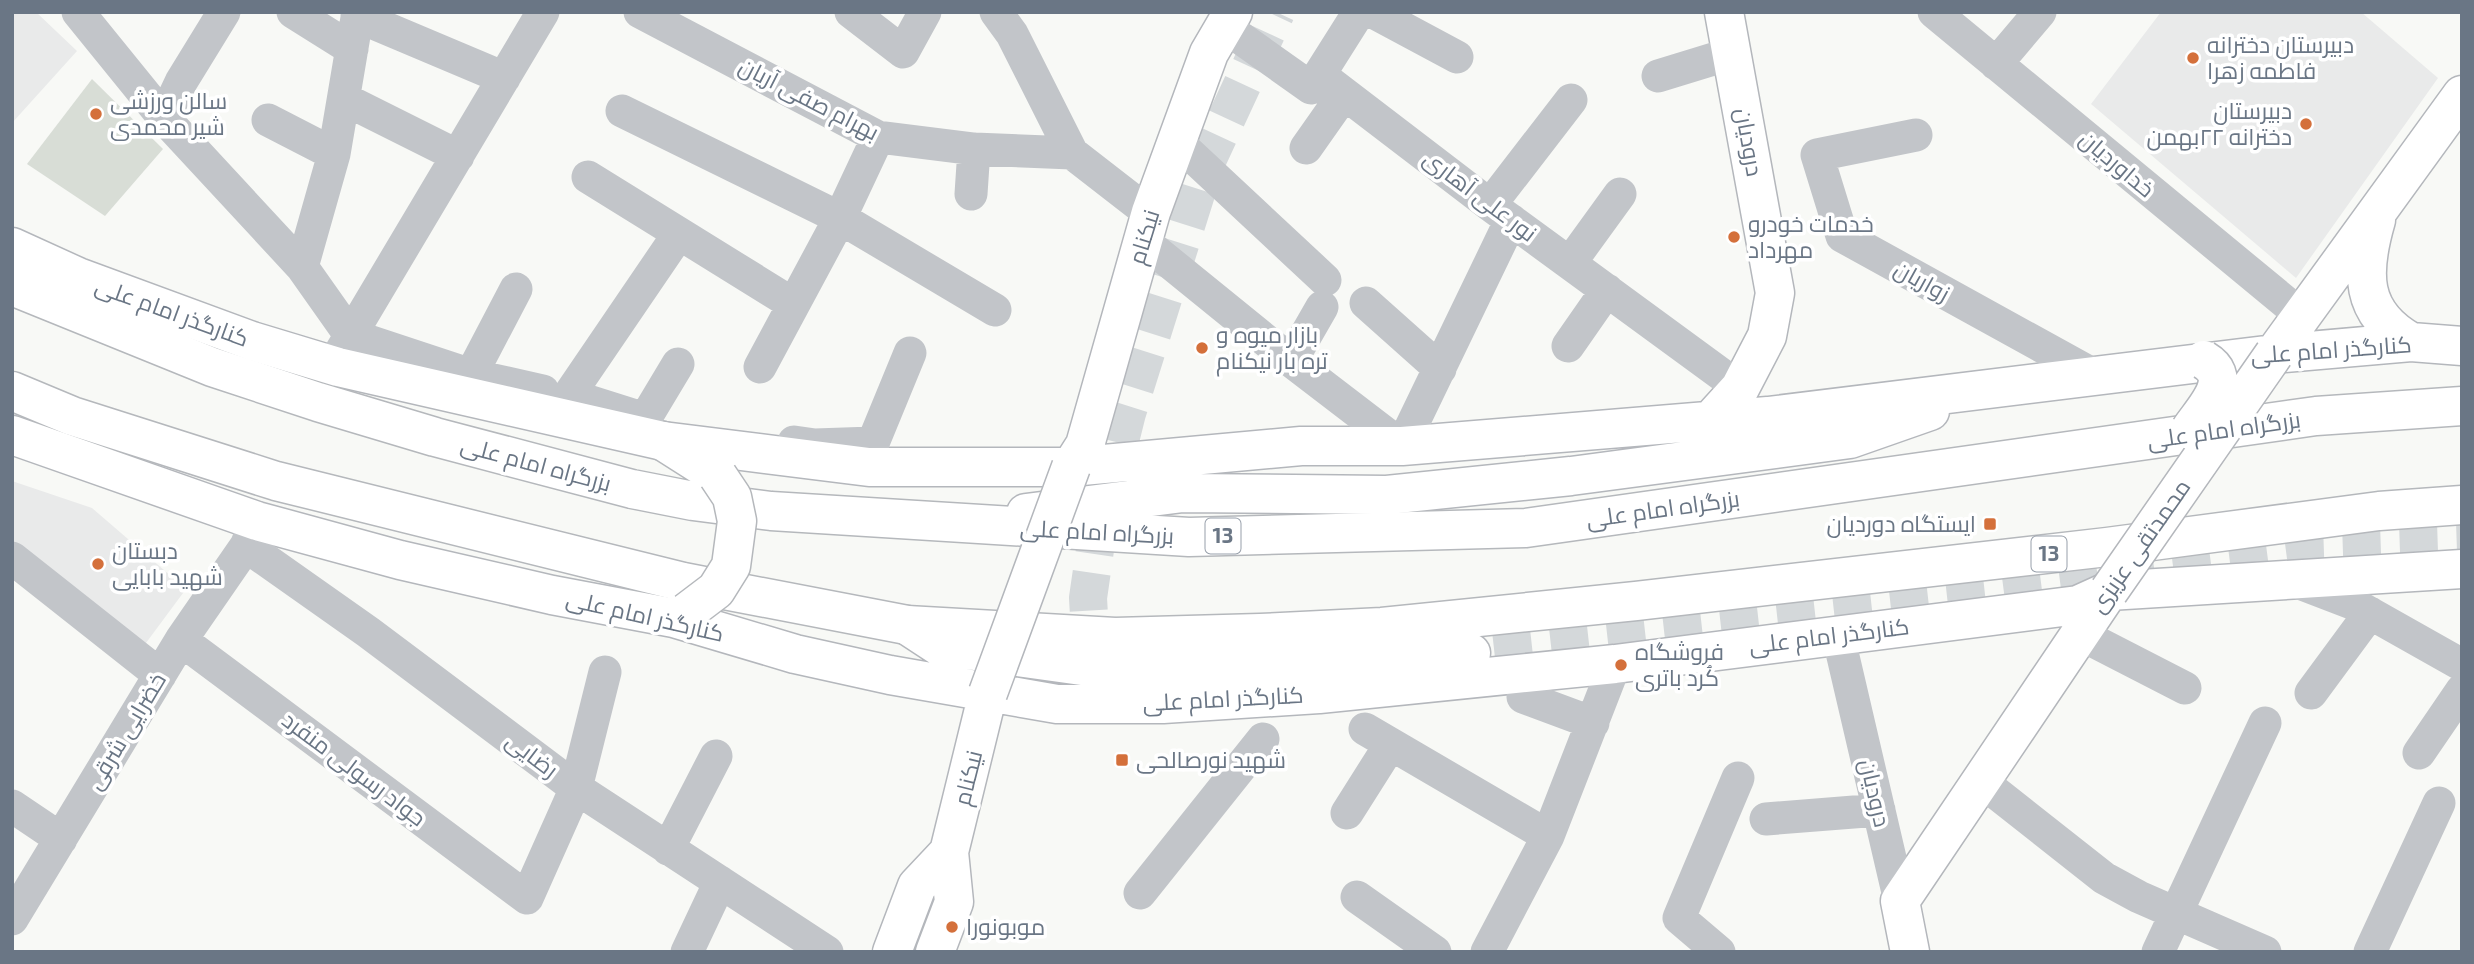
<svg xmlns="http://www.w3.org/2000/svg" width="2474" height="964" font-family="'Exo 2',Cairo,sans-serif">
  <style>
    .built { fill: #e9eaea }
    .garden { fill: #d8ddd6 }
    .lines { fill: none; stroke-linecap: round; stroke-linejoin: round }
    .major-tunnel { stroke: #d4d8da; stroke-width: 38; stroke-dasharray: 38 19; stroke-linecap: butt }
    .major-casing { stroke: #b4b7bc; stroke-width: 41 }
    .highway-casing { stroke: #b5b8bc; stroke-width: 41 }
    .minor { stroke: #c2c5c9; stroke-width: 33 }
    .major { stroke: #fff; stroke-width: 38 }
    .highway { stroke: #fff; stroke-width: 38 }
    .major-bridge-casing { stroke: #b4b7bc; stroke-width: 41; stroke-linecap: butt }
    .highway-bridge-casing { stroke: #b5b8bc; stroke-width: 41; stroke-linecap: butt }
    .major-bridge { stroke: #fff; stroke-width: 38 }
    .highway-bridge { stroke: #fff; stroke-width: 38 }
    .poi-dot { fill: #d4703b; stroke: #fff; stroke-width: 2.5 }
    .labels { text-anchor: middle; stroke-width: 7; stroke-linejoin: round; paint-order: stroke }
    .shield { fill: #fff; stroke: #979faa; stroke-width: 2 }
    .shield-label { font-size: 21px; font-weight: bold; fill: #6a7685 }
    .poi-label { font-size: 23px; fill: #6a7685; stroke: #fff; text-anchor: start }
    .street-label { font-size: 23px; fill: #6a7685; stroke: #fff }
  </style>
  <rect width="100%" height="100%" fill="#f8f9f6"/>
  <path class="built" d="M12,12H36L77,51L12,123Z
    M2161,12H2361L2438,78L2296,278L2091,104Z
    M12,481L92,508L186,589L143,647L12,542Z"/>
  <path class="garden" d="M92,79L163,149L105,216L27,164Z"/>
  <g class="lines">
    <path class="major-tunnel" d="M1437,652L1989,590L2310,548L2462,543
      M1109,662L1090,632L1088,598L1098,529L1127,413L1205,165L1276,12"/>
    <defs>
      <path id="major" d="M2376,220C2361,272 2359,313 2411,342
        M12,247L78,277L252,341L338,367L663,441L869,467H1071L1301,446H1402L1768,416L2274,354L2411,342L2462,346
        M2274,354L2462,95
        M1710,421L1740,388L1767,336L1775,293L1724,12
        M12,435L257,521L400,560L552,595L674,618L795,654L890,675L1057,704H1163L1319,694L1615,664L2078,605L2109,591L2462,569
        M1071,467L1085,445L1151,212L1209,53L1233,12
        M1026,513L1183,493L1387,495L1571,476L1850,439L1930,411
        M907,625L939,646L1096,668L1273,667L1471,653
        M892,952L917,886L949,852
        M935,952L954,902L949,852L988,693
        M1910,952L1900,901L2109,591"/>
      <path id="highway" d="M12,286L212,367L318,402L435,437L632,489L693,501L771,511L1189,537L1526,528L2316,416L2462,406
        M12,391L72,416L276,481L683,582L907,625L1115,637L1260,633L1382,627L1636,601L2107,547L2379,511L2462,505
        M663,441L718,476"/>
    </defs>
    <use href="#major" class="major-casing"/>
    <use href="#highway" class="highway-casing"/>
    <path class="minor" d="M78,12L164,118L302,267L350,335
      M293,12L352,49
      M640,12L878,137L974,149L1072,153L1139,205
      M851,12L903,52L925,12
      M996,12L1012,34L1072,153
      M1373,12L1457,57
      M1934,12L2301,315
      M357,16L504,78
      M1225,27L1311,88L1359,12
      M1996,64L2040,12
      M1320,75L1490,205L1740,388
      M1658,76L1733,53
      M344,99L458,156
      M622,111L840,218L995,310
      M164,118L181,82L224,12
      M268,120L334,154
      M1916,135L1817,155L1842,236L2092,374
      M1176,141L1325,280
      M1306,148L1344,94
      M588,177L793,304
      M971,194L974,149
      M1490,205L1571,100
      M678,235L569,395L645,419L678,364
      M1142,240L1291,361L1402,446L1511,220
      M1570,263L1620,194
      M302,267L334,154L358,12
      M1366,303L1440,369
      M350,335L471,375L543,391
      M1568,346L1607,290
      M340,353L543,12
      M1291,361L1322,307
      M760,367L840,218L878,137
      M471,375L516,289
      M794,442L815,445L873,443L910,353
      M246,546L368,632L576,788L827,952
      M12,558L160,675
      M2292,580L2352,603L2462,665
      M2080,634L2185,688
      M1838,635L1900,901
      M181,640L527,898L576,788L605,672
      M2311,693L2370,613
      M1523,697L1593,723
      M1365,729L1548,836
      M2419,753L2462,690
      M1981,781L2104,878L2139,897L2265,952
      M12,806L61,839
      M1347,813L1390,745
      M1766,819L1879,810
      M668,849L716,756
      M1140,893L1263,739
      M1357,897L1435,952
      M12,919L181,640L246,546L255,525
      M687,952L720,882
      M1487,952L1548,836L1615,664
      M1719,952L1679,918L1738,778
      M2158,952L2265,723
      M2370,952L2439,803"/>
    <use href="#major" class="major"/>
    <use href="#highway" class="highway"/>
    <defs>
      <path id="major-bridge" d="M2190,430C2204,409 2236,379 2204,360
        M2109,591L2274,354
        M988,693L1071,467"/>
      <path id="highway-bridge" d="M687,612L716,590L731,566L737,521L732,497L718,476"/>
    </defs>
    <use href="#major-bridge" class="major-bridge-casing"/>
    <use href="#highway-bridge" class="highway-bridge-casing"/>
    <use href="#major-bridge" class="major-bridge"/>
    <use href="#highway-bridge" class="highway-bridge"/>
  </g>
  <g class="poi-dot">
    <circle cx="2193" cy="58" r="7"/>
    <circle cx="96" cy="114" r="7"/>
    <circle cx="2306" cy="124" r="7"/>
    <circle cx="1734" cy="237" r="7"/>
    <circle cx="1202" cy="348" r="7"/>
    <rect x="1983" y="517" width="14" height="14" rx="3.5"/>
    <circle cx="98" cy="564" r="7"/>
    <circle cx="1621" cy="665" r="7"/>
    <rect x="1115" y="753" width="14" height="14" rx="3.5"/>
    <circle cx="952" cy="927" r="7"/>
  </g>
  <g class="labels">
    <g class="shield">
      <rect x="1205.5" y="518.5" width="35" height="35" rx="5"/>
      <rect x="2031.5" y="536.5" width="35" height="35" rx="5"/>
    </g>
    <g class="shield-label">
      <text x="1223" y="543">13</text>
      <text x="2049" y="561">13</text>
    </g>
    <g class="poi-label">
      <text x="2207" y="53">دبیرستان دخترانه<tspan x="2207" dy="26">فاطمه زهرا</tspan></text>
      <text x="110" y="109">سالن ورزشی<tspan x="110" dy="26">شیر محمدی</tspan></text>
      <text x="2292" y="119" text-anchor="end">دبیرستان<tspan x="2292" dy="26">دخترانه ۲۲بهمن</tspan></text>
      <text x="1748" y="232">خدمات خودرو<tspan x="1748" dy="26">مهرداد</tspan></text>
      <text x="1216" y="343">بازار میوه و<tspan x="1216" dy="26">تره بار نیکنام</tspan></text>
      <text x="1976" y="532" text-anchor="end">ایستگاه دوردیان</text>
      <text x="112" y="559">دبستان<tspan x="112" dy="26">شهید بابایی</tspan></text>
      <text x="1635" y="660">فروشگاه<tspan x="1635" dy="26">کُرد باتری</tspan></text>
      <text x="1136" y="768">شهید نورصالحی</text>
      <text x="966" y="935">موبونورا</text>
    </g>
    <g class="street-label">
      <text transform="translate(809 99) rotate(27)" y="8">بهرام صفی آریان</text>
      <text transform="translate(1749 142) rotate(80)" y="8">درودیان</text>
      <text transform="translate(2117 164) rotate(40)" y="8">خداوردیان</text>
      <text transform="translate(1480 196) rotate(37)" y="8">نور علی آهاری</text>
      <text transform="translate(1144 237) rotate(-73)" y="8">نیکنام</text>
      <text transform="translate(1922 281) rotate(29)" y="8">زواریان</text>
      <text transform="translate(172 312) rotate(20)" y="8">کنارگذر امام علی</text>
      <text transform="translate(2331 350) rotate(-4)" y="8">کنارگذر امام علی</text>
      <text transform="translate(2224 430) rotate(-8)" y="8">بزرگراه امام علی</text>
      <text transform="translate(536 464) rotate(15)" y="8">بزرگراه امام علی</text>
      <text transform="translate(1663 509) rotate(-8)" y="8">بزرگراه امام علی</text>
      <text transform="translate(1097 532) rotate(3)" y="8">بزرگراه امام علی</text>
      <text transform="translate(2140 546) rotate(-55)" y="8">محمدتقی عزیزی</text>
      <text transform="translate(645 616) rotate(13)" y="8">کنارگذر امام علی</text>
      <text transform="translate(1829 636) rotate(-7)" y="8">کنارگذر امام علی</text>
      <text transform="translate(1223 699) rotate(-3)" y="8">کنارگذر امام علی</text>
      <text transform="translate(126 731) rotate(-59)" y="8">خضرایی شرقی</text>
      <text transform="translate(532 755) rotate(37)" y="8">رضایی</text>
      <text transform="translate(354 769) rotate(37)" y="8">جواد رسولی منفرد</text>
      <text transform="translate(968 778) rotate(-76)" y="8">نیکنام</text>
      <text transform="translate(1875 793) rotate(77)" y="8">درودیان</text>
    </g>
  </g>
  <rect width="2474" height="964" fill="none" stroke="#6a7685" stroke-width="28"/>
</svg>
